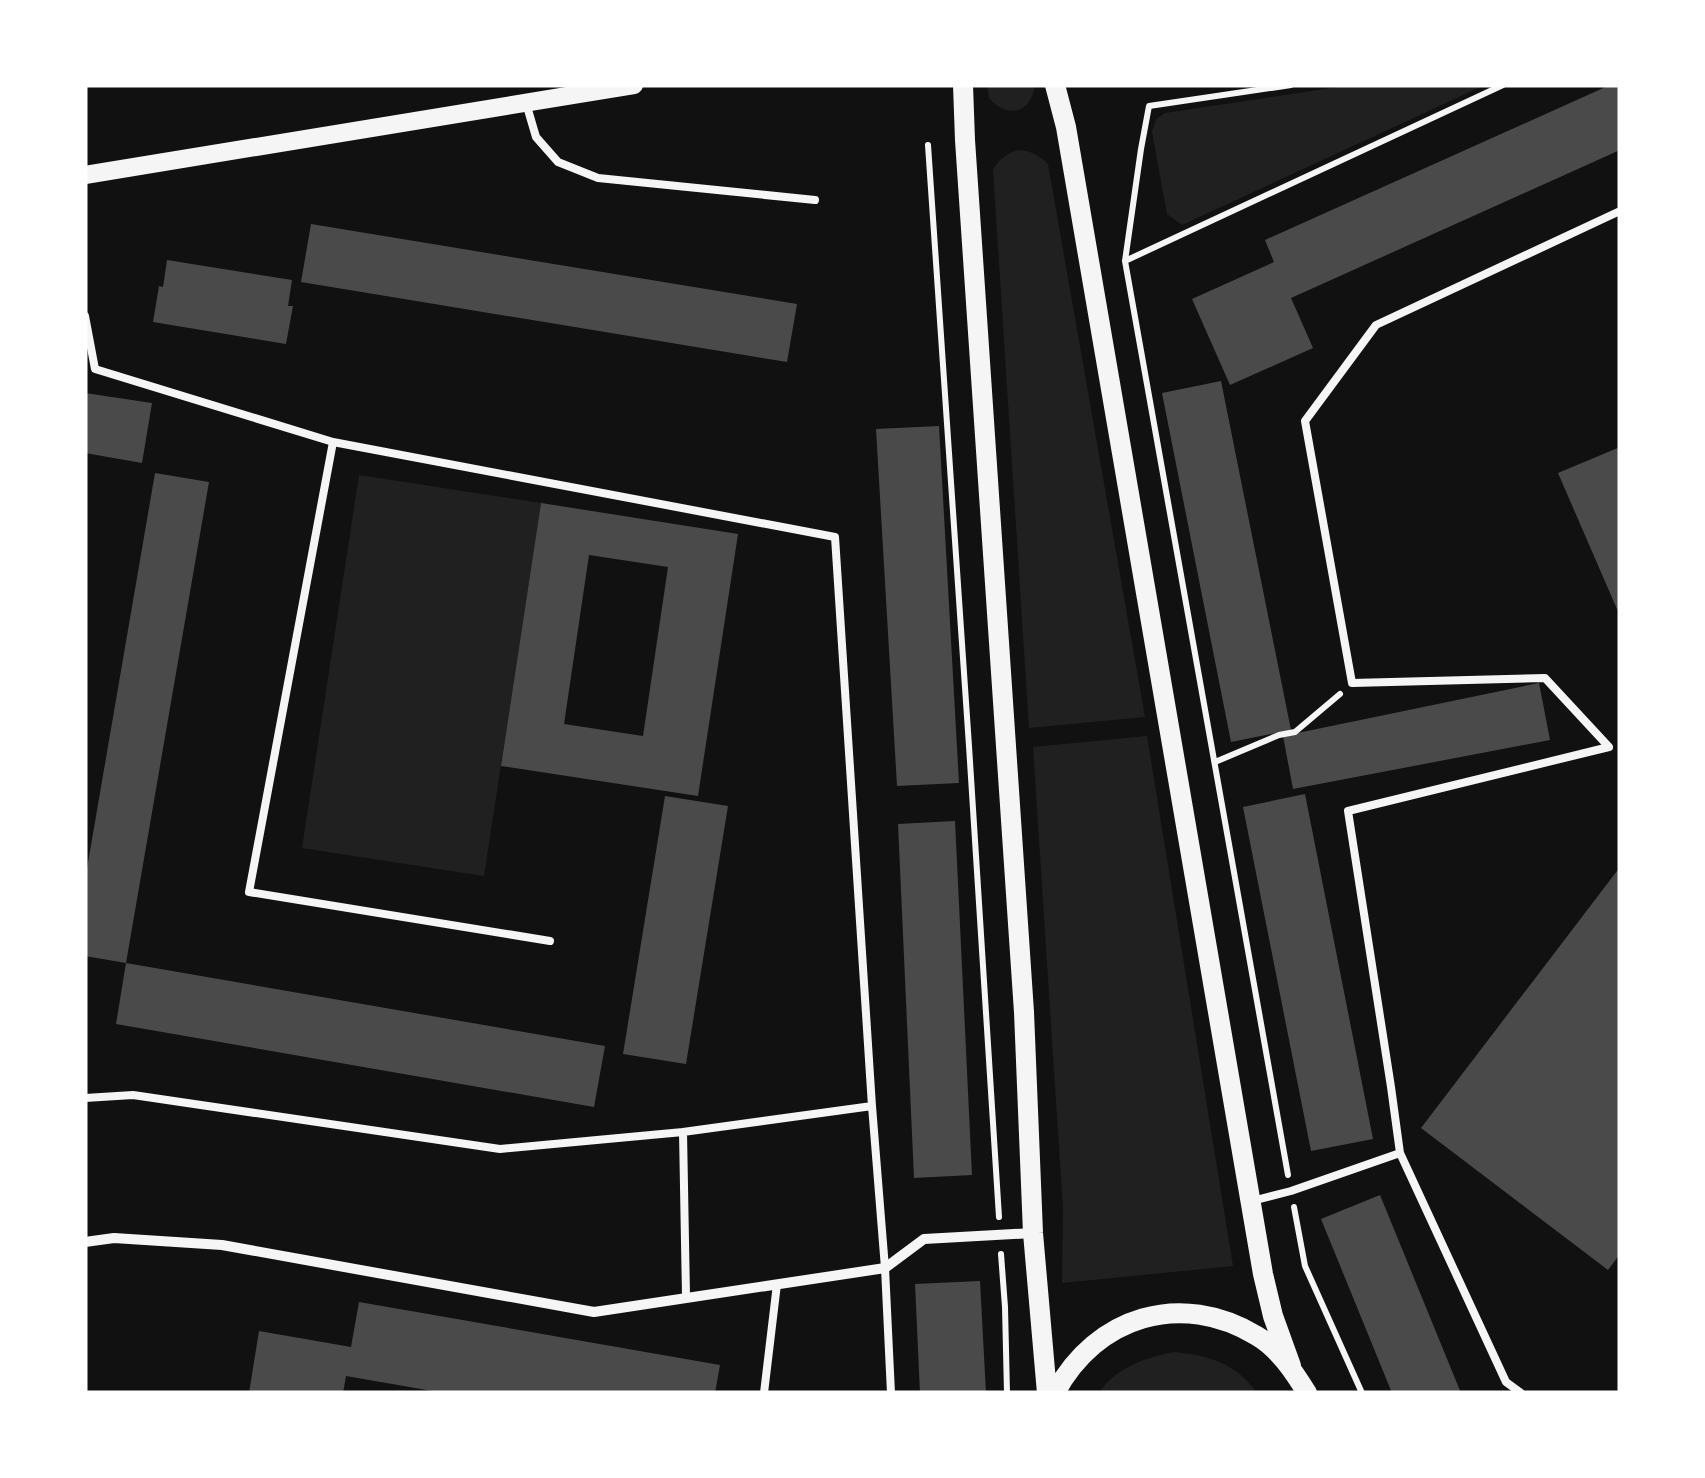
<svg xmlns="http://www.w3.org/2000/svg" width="1705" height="1478" font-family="'Alegreya Sans',sans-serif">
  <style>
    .green { fill: #202020 }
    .building { fill: #4a4a4a; fill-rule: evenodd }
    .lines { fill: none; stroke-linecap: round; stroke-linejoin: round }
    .path { stroke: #f5f5f5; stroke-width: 6 }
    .service { stroke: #f5f5f5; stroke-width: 8 }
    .minor { stroke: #f5f5f5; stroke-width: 10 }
    .tertiary { stroke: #f5f5f5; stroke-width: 18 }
    .secondary { stroke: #f5f5f5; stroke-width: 20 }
  </style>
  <rect width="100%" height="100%" fill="#111"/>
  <path class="green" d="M987,85H1035C1031,114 1007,119 989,98Z
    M1351,85H1485L1182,225L1167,214L1152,132L1156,119L1165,113Z
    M1018,150C1031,151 1039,155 1048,164L1145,717L1029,728L993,170C999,159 1006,154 1018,150Z
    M359,475L541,503L484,876L302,848Z
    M1147,736L1233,1266L1062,1283L1063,1209L1033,747Z
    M1174,1352C1208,1355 1236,1363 1257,1393H1099C1117,1367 1144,1358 1174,1352Z"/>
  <path class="building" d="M1610,85H1620V150L1291,298L1313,348L1230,385L1192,299L1274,262L1265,240Z
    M311,224L797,304L787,362L301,282Z
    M167,260L292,280L288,306H293L286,344L153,322L159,286L163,287Z
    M1221,381L1291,730L1231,742L1162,393Z
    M85,393L152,403L142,463L85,453Z
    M939,426L959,783L897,786L876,429Z
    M1620,447V616L1558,473Z
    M155,473L209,482L126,963L605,1046L594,1107L116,1024L126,963L85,956V880Z
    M541,503L738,534L698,796L501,766ZM589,555L668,567L643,736L564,724Z
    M1539,683L1550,740L1293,789L1283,736Z
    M1305,794L1373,1139L1311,1151L1243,807Z
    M665,796L728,806L686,1064L623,1054Z
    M955,821L972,1175L914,1178L898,824Z
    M1620,867V1254L1608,1270L1421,1128Z
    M1380,1195L1461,1393H1392L1321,1219Z
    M980,1281L986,1393H920L915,1284Z
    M359,1302L720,1365L715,1393H444L346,1376L343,1393H249L259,1331L351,1347Z"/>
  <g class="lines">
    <path class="path" d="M928,145L969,746L999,1217
      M1125,261L1503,85
      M1215,762L1279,735L1295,732L1340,694
      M1288,1175L1125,261L1141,149L1149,106L1291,85
      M1294,1207L1305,1266L1362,1393
      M1001,1254L1005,1307L1007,1393"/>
    <path class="service" d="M526,103L536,137L558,162L598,178L815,200
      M85,316L95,369L333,442
      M550,941L249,892L333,442L835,537L872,1106L683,1132L686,1296
      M85,1098L133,1095L500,1149L683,1132
      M872,1106L885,1268L891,1393
      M1400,1153L1506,1382L1521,1393
      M1252,1201L1291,1191L1400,1153L1391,1087L1348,811L1609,747L1545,678L1352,683L1305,421L1376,325L1620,211
      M764,1393L777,1284"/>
    <path class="minor" d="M85,1242L114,1238L222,1245L594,1312L885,1268L924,1239L1033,1233"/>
    <path class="tertiary" d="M85,175L634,85"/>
    <path class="secondary" d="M963,85L965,140L1024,1012L1033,1233L1047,1393
      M1055,85L1066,127L1263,1274L1273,1316L1291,1366
      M1055,1393C1096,1316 1181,1290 1257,1336C1279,1349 1294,1372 1307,1393"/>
  </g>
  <rect width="1705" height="1478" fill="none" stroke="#ffffff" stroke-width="175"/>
</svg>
